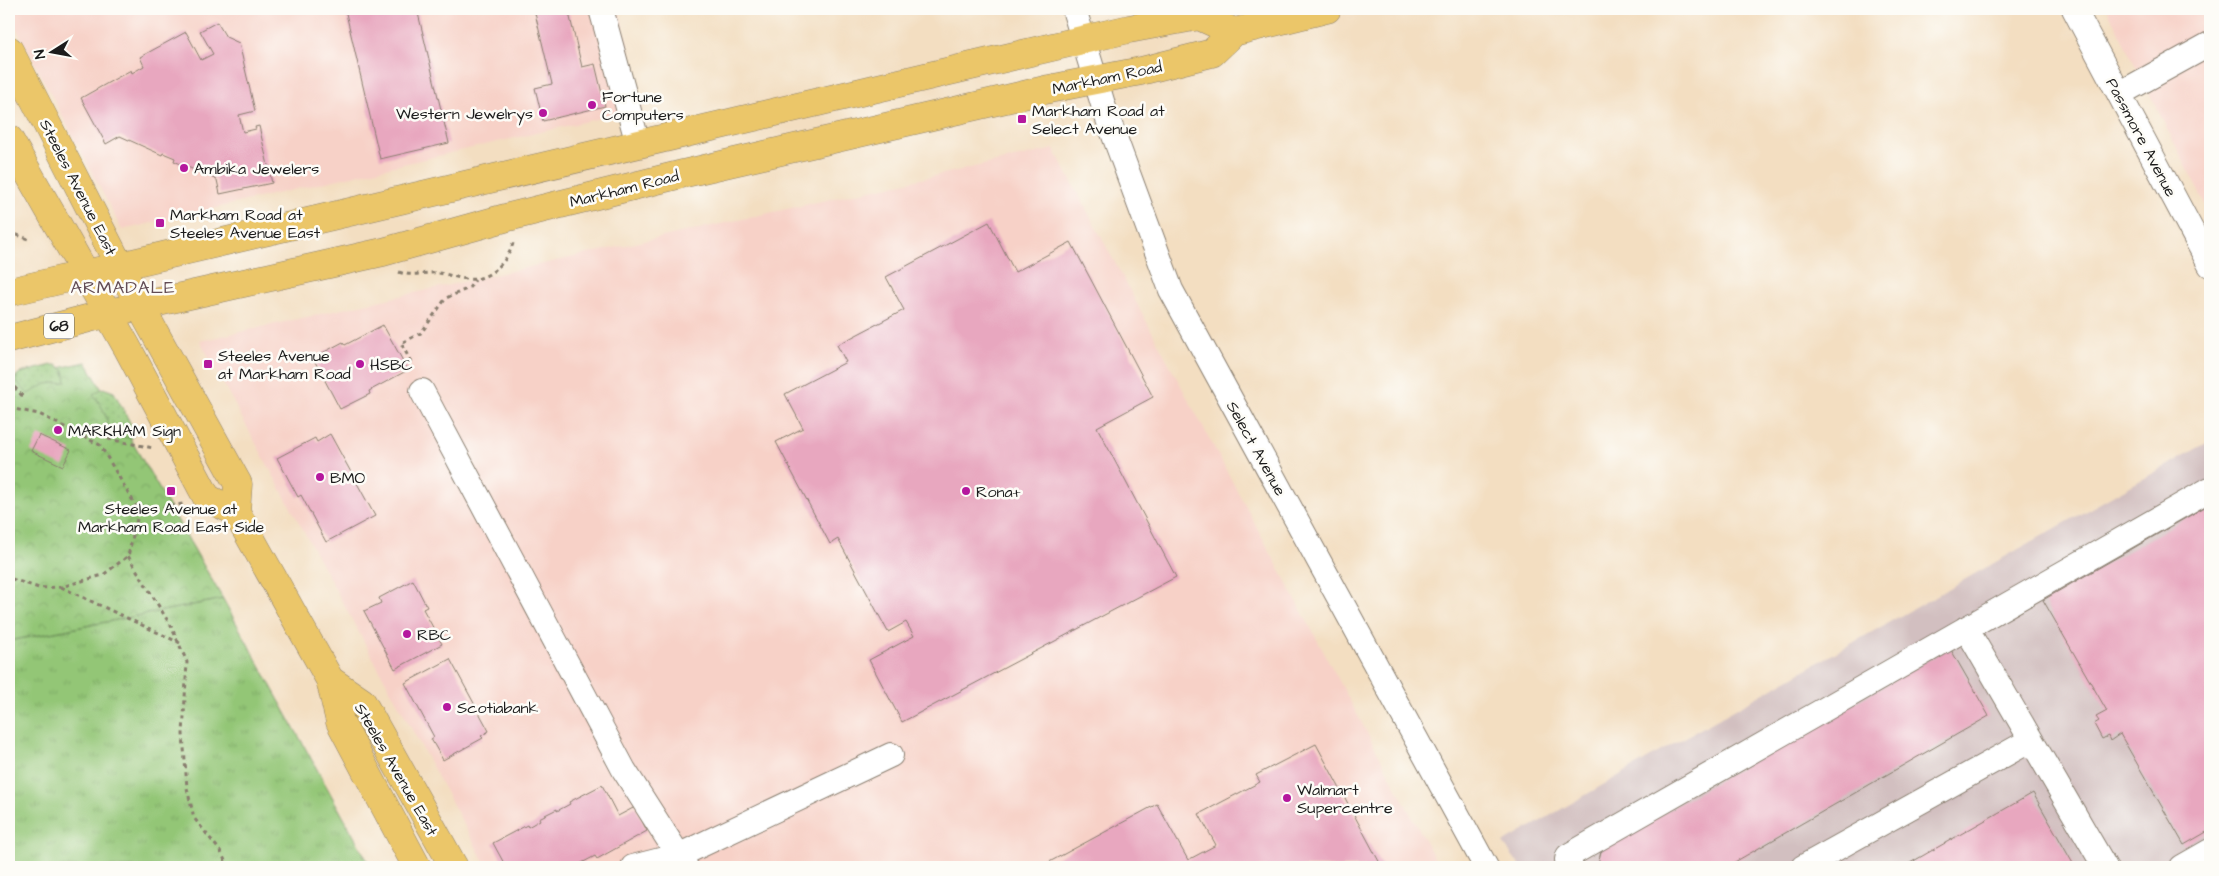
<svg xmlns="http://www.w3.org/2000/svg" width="2219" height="876" font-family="'Architects Daughter',sans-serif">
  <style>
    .built { fill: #f7d1c7 }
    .industrial { fill: #d2bfc0 }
    .grass { fill: url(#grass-tufts); stroke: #587149 }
    .park { fill: url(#park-crowns); stroke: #587149 }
    .garden { fill: url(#garden-dots); stroke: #587149 }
    .building { fill: #e8a7bf }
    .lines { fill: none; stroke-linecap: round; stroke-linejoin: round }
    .minor-casing { stroke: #887d6e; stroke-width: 26 }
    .major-casing { stroke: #887d6e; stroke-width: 29 }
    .path { stroke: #887d6e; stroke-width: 3; stroke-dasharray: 4 4; stroke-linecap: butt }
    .minor { stroke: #fff; stroke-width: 24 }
    .major { stroke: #ebc669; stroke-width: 28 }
    .poi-dot { fill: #b5179e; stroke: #fdfcf7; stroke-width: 2 }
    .labels { text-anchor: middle; stroke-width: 5; stroke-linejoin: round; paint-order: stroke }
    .shield { fill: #fdfcf7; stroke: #605f5e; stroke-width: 1 }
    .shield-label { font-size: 15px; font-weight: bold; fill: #1c1c1c }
    .street-label { font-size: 16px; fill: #1c1c1c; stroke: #fdfcf7 }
    .poi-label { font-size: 16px; fill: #1c1c1c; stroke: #fdfcf7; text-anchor: start }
    .neighbourhood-label { font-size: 18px; letter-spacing: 1px; fill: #634d55; stroke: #fdfcf7 }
  </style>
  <defs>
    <pattern id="grass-tufts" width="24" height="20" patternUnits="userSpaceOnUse" patternTransform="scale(1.25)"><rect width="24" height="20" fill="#93c676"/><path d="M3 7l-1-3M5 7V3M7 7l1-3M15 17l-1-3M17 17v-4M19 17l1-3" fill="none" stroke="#7eaa66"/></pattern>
    <pattern id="park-crowns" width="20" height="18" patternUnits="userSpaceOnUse" patternTransform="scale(1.25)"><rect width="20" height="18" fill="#93c676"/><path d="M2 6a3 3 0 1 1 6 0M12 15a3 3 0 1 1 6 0" fill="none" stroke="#7eaa66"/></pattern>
    <pattern id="garden-dots" width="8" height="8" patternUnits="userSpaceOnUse" patternTransform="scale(1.25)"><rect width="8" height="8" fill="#93c676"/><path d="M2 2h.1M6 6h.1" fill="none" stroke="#7eaa66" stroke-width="1.8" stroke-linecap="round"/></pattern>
  </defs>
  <rect width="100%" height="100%" fill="#fdfcf7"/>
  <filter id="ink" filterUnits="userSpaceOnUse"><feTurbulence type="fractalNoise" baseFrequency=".02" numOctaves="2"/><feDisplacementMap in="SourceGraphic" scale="10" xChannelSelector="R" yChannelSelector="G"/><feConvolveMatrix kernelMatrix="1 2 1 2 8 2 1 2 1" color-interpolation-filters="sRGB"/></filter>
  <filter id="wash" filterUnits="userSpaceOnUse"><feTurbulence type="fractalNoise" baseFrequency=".0096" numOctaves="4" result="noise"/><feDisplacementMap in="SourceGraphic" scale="20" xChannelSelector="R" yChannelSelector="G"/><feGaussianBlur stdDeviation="1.12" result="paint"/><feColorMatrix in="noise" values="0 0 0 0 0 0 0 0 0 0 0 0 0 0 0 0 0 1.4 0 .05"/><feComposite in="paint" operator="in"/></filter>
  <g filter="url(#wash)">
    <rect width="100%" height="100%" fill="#f3dec1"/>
    <path class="built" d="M9,9H619L643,108L122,230L9,14Z
      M2107,9H2210V214Z
      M1054,149L1439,867H487L200,341Z"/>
    <path class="industrial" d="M2210,441V867H1521L1503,843L1656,754Z"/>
    <path class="grass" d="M223,599L371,867H9V641Z"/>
    <path class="park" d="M86,362L223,599L9,641V379Z"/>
    <path class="garden" d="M52,365H57L64,370L66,382L46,384L28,394L17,382L16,376L20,373Z
      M103,388L114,392L135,432L132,438L109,435C108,418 104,408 93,394Z"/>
    <g id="blocks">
      <path class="building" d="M345,9H417L449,143L380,159Z
        M534,9H568L582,67L595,64L605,106L543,121L535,88L552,84Z
        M217,22L226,37L239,43L255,111L239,115L243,132L256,129L255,127L259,126L272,183L220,194L217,180L174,161L175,158L163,153L162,155L120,136L106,144L81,98L131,70L132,73L144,66L140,57L186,32L201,60L213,54L200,31Z
        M989,222L1015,272L1071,242L1153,397L1097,427L1176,577L902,722L869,660L914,636L906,622L888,632L838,539L830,544L776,442L803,428L785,394L846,362L837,345L904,310L886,277Z
        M383,325L408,370L369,391L370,394L340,409L313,358L343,342L345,345Z
        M330,434L375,516L326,542L301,495L298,497L277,458L315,438L317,442Z
        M39,435L71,450L63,466L31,451Z
        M2210,504V830L2184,845L2120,734L2110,741L2108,736L2102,739L2094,724L2099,721L2096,717L2107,711L2043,600Z
        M413,580L427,607L423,609L442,644L395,669L364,611L381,603L379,598Z
        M1950,648L1989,716L1726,867H1597L1602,848Z
        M450,659L489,731L481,736L483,738L443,760L431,739L434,737L405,683Z
        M1316,744L1382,867H1040L1157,804L1188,860L1216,845L1199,814L1260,782L1256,775Z
        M602,785L618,816L635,807L647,831L597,859L595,856L574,867H506L493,843L527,825L528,827L540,820L539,818L557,809V811L570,804L569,802Z
        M2033,793L2075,867H1903Z"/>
    </g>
  </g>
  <g filter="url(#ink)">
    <use href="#blocks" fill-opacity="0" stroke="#887d6e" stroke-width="1"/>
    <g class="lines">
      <defs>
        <path id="minor" d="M601,9L638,144
          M1074,9L1105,111L1171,290L1486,867
          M2074,9L2210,265
          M2119,94L2210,44
          M422,391L624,770L686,867
          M1966,628L2105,867
          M633,867L680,855L891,755
          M1571,867L1567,860L1568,856L2210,489
          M1803,867L2031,740
          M2182,867L2210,851"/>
        <path id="major" d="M9,50L140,306L238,484L236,512L330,680L340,722L417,867
          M9,139L127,347L207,498L236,512
          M9,292L1129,29L1199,16L1234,32
          M9,339L109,313L383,252L505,218L682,174L1049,89L1141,71L1212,53L1234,32L1327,9
          M330,680L362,702L454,867"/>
      </defs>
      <use href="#minor" class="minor-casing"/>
      <use href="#major" class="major-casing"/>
      <path class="path" d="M9,232L31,240
        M399,272C412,277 424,272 438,273C449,274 464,281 476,279C493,276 509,259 513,243
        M411,362L401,343L421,333L446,298L469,288L475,280
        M9,381L24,398
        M9,408L39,414L100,445L139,511L128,556L103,575L61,587L39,588L9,578
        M108,439L153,448
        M139,511L183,504
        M128,556L171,626L187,662L183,734L187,788L194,818L221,852L228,867
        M61,587L180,643"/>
      <use href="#minor" class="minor"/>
      <use href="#major" class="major"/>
    </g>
  </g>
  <g class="poi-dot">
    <circle cx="592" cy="105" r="5"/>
    <circle cx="543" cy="113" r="5"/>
    <rect x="1017" y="114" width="10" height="10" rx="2.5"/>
    <circle cx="184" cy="168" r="5"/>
    <rect x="155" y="218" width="10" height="10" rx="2.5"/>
    <rect x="203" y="359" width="10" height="10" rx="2.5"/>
    <circle cx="360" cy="364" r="5"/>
    <circle cx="58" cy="430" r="5"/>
    <circle cx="320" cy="477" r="5"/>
    <rect x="166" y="486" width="10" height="10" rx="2.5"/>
    <circle cx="966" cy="491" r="5"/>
    <circle cx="407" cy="634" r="5"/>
    <circle cx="447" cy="707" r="5"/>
    <circle cx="1287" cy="798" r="5"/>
  </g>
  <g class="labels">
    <rect class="shield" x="44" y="313.5" width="30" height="25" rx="4"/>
    <g class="shield-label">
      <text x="59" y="331">68</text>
    </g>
    <g class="street-label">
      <text transform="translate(1107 77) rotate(-12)" y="6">Markham Road</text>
      <text transform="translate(2142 137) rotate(62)" y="6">Passmore Avenue</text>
      <text transform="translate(79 187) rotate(63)" y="6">Steeles Avenue East</text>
      <text transform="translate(624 188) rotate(-14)" y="6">Markham Road</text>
      <text transform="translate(1257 448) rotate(61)" y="6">Select Avenue</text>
      <text transform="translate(397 769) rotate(60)" y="6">Steeles Avenue East</text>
    </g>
    <g class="poi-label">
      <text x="602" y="102">Fortune<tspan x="602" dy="18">Computers</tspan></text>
      <text x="1032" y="116">Markham Road at<tspan x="1032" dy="18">Select Avenue</tspan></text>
      <text x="533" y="119" text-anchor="end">Western Jewelrys</text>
      <text x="194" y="174">Ambika Jewelers</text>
      <text x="170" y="220">Markham Road at<tspan x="170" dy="18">Steeles Avenue East</tspan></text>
      <text x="218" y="361">Steeles Avenue<tspan x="218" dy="18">at Markham Road</tspan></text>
      <text x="370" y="370">HSBC</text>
      <text x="68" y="436">MARKHAM Sign</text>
      <text x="330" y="483">BMO</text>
      <text x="976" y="497">Rona+</text>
      <text x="171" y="514" text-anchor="middle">Steeles Avenue at<tspan x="171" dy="18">Markham Road East Side</tspan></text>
      <text x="417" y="640">RBC</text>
      <text x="457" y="713">Scotiabank</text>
      <text x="1297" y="795">Walmart<tspan x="1297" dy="18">Supercentre</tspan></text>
    </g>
    <g class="neighbourhood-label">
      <text x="123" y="293">ARMADALE</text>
    </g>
  </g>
  <rect width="2219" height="876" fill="none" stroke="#fdfcf7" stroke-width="30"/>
  <g transform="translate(52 52) rotate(259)" stroke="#fdfcf7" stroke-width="4" paint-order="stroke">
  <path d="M0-4L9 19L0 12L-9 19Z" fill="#1c1c1c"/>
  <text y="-8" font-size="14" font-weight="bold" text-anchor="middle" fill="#1c1c1c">N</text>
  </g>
</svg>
